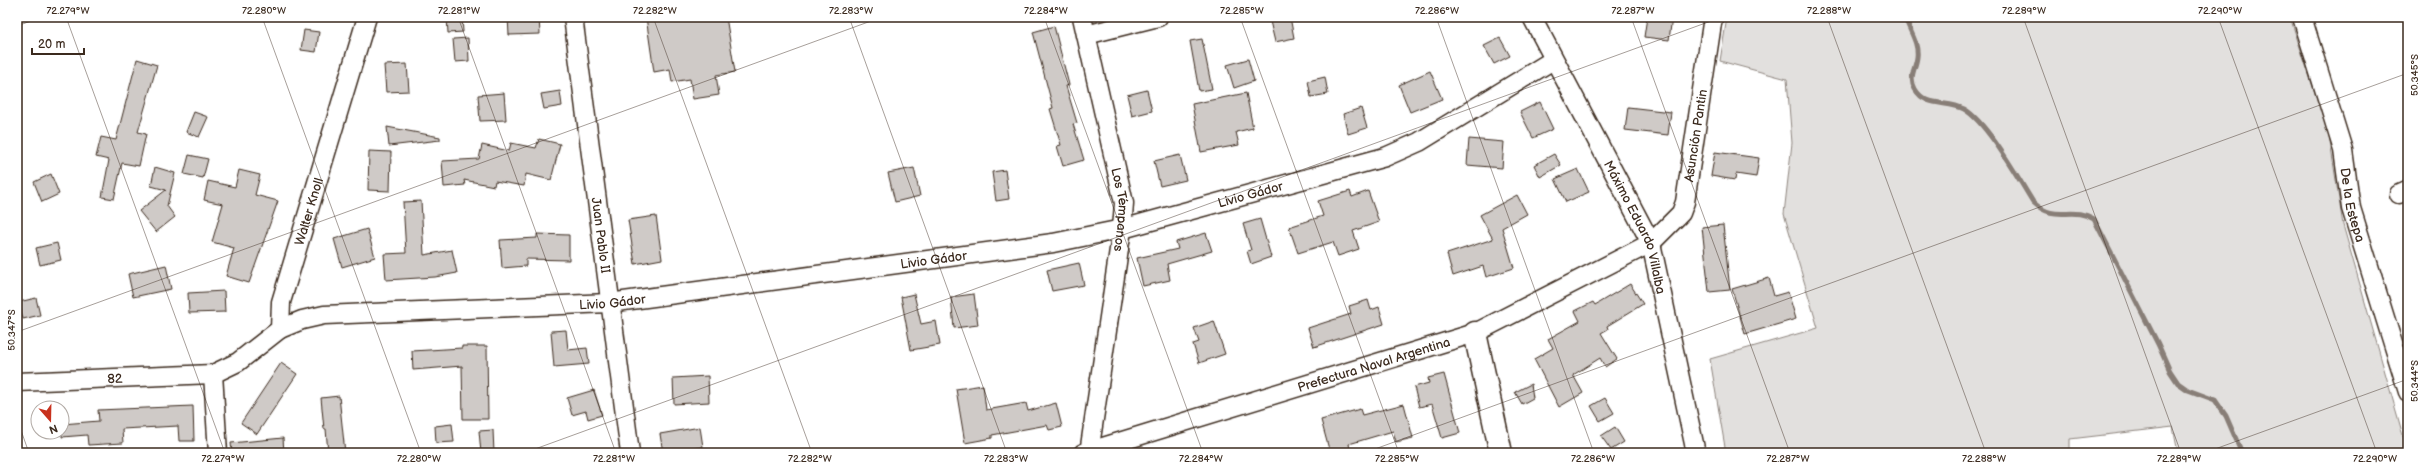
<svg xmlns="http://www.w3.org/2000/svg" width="2425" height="470" font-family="'Balsamiq Sans',sans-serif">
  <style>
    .green { fill: #e2e0de; stroke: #8e857e }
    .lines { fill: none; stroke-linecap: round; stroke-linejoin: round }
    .stream { stroke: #887e77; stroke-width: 5 }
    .building { fill: #cfcac7; stroke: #3b2a1e }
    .minor-casing { stroke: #3b2a1e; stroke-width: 21 }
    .tertiary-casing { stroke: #3b2a1e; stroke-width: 25 }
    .minor { stroke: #fff; stroke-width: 18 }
    .tertiary { stroke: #fff; stroke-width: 22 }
    .ticks { fill: none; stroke: #3b2a1e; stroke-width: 1; stroke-opacity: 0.45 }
    .labels { text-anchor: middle; stroke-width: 3; stroke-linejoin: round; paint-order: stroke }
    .street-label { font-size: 13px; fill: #3b2a1e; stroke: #fff }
    .neatline { fill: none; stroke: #3b2a1e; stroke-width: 1.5 }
    .ticks-label { font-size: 10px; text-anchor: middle; fill: #3b2a1e }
  </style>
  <rect width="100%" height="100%" fill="#fff"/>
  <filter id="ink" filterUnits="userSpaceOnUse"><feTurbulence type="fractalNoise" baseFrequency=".025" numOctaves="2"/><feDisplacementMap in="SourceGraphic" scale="8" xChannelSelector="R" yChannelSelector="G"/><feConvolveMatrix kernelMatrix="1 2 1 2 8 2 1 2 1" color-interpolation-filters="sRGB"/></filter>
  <g filter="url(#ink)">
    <path class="green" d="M1727,17H2290L2329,136L2343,225L2408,453H2178L2173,427L2070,439V453H1726L1710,359L1818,328L1784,214L1792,143L1787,79L1720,61Z"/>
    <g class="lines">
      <path class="stream" d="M1905,17C1909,30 1919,43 1917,57C1916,68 1908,77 1915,89C1926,108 1947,100 1964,109C1987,122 2018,178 2033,202C2056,224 2071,205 2094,219L2158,344L2170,371L2178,383L2188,390L2215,400L2226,416L2242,453"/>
    </g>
    <path class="building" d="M447,17H462L463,32L448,33Z
      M508,17H539L540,34L509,35Z
      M646,17H726L735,72L716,75L719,95L693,99L690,79L672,82L670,69L654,72Z
      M1269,17H1290L1294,38L1275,42Z
      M1647,17H1672L1669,40L1644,37Z
      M1054,26L1069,85L1066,86L1077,123L1073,124L1084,160L1063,166L1057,146L1061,145L1050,109L1053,108L1033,32Z
      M304,30L319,32L316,52L301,50Z
      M468,38L469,61L455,62L453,39Z
      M1500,38L1510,56L1494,64L1484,46Z
      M1202,39L1212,89L1199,91L1190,41Z
      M137,59L157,65L138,132L146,134L139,166L122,163L114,199L102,197L109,160L96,157L101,137L116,140Z
      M1248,59L1254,81L1234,88L1227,65Z
      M407,64L409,91L386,92L384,65Z
      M1430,71L1442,99L1410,112L1399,85Z
      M1325,77L1328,94L1311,97L1308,81Z
      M1147,90L1152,111L1132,116L1127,95Z
      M560,91L562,106L544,109L541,94Z
      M504,93L506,120L480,121L478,95Z
      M1246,93L1253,128L1236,132L1239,145L1201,152L1192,104Z
      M1540,102L1553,129L1533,138L1520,112Z
      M1628,107L1671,112L1668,135L1625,130Z
      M1361,108L1367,128L1348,134L1343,114Z
      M194,112L208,117L199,137L186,132Z
      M387,127L440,137V140L389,146Z
      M539,139L560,144L551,180L526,174L524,186L495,181L494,186L464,180L465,185L444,187L442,161L479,159L482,145L509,151L511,143L536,148Z
      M1469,139L1504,142L1502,168L1467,165Z
      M369,151L391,152L390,191L368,190Z
      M1715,152L1759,158L1756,177L1736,174L1735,180L1711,176Z
      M1554,154L1561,165L1540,177L1534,165Z
      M189,155L208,159L203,178L184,174Z
      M1180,155L1186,180L1160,186L1154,161Z
      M155,167L175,173L167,206L175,217L156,232L139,211L166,190L151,186Z
      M914,168L920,196L895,202L888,173Z
      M1578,169L1589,192L1566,202L1555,179Z
      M239,170L260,175L255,195L278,201L249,283L226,276L234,248L212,242L223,204L204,200L208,181L235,187Z
      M1005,170L1009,199L996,201L992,172Z
      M51,174L59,194L42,202L34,182Z
      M1350,191L1352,197L1368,191L1379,222L1353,231L1359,249L1338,256L1333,242L1298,253L1289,227L1323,216L1318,201Z
      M1517,195L1527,214L1502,228L1514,268L1486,277L1483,266L1453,276L1447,254L1493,239L1480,215Z
      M421,201L424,255L452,250L457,273L435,277L386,280L384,254L406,253L403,202Z
      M656,216L662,259L635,264L628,220Z
      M1260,219L1271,257L1251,264L1247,251L1251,250L1243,224Z
      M1723,225L1730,290L1709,292L1702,227Z
      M367,229L375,257L342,267L334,239Z
      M1206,233L1212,251L1167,264L1170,280L1143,286L1137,258L1178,249L1176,242Z
      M537,234L569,235V260L526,259V266L502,268L500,240L537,238Z
      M57,243L61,260L40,265L36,248Z
      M1079,263L1084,285L1052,291L1047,270Z
      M166,265L171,289L133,297L128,274Z
      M1769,278L1774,296L1788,292L1796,319L1745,334L1732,289Z
      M1630,284L1643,304L1607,326L1608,329L1601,333L1617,359L1605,367L1600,358L1573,375L1583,393L1559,407L1534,359L1553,348L1548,339L1580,321L1575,311L1593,302L1595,305Z
      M224,291L225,312L189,313L188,293Z
      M914,294L921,324L936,321L940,345L911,350L901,297Z
      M974,294L978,325L954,328L951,297Z
      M36,298L40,315L23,319L19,302Z
      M1368,300L1371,310L1379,307L1384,324L1314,347L1308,328L1351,314L1349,306Z
      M1214,321L1225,354L1199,363L1193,344L1199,342L1194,328Z
      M566,330L568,350L587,348L589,364L554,367L551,331Z
      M462,346H487L488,419H463L462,366L413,370L412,351L462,348Z
      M281,363L297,374L257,434L241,423Z
      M1444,374L1460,433L1442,438L1432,404L1419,407L1414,387L1429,383L1428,378Z
      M708,376L709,402L674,404L673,378Z
      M1531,384L1533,398L1522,404L1515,392Z
      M983,385L986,410L1026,403L1028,411L1056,403L1062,427L1049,430L1047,425L992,435V438L965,443L956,389Z
      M594,390L602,415L588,419L586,411L572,415L567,398Z
      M339,396L345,453H328L326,429H324L321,398Z
      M1605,398L1614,413L1600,421L1591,406Z
      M1404,404L1413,438L1396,442L1393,431L1349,444L1350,449L1330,453L1321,420L1360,409L1362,415Z
      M193,406L194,441H179L178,426L122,429L123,443L88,445L87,435L62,437V424L99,421L98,410Z
      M452,424L454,442L436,443L435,426Z
      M700,427L703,447L663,453L660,434Z
      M1615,427L1624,442L1611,450L1601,436Z
      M493,430L494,453H481L479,431Z
      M283,438L284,453H232L231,443Z"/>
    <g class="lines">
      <defs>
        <g id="minor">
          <path id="s1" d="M573,17L630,453"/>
          <path id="s2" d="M1082,17L1124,203L1122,229L1089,453"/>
          <path id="s3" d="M1532,17L1651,243L1696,453"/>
          <path id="s4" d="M2302,17L2343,150L2351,208L2408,392"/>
          <path d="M1086,35L1158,17"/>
          <path d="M2399,194L2408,190"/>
          <path id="s5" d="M280,329L302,320L324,315L609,303L1053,243L1122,229L1385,157L1419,142L1553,60"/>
          <path d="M213,374L218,453"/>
          <path id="s6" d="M17,382L213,374L238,362L280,329L281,302L367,17"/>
          <path id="s7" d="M1083,453L1475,333L1651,243L1681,213L1685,202L1713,17"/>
        </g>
        <path id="tertiary" d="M1475,333L1501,453"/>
      </defs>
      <use href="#minor" class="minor-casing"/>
      <use href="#tertiary" class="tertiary-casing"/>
      <use href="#minor" class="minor"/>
      <use href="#tertiary" class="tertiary"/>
    </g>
  </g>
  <path class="ticks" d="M66,17L225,453M262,17L421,453M458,17L616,453M653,17L812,453M849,17L1007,453M1044,17L1203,453M1240,17L1399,453M1436,17L1594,453M1631,17L1790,453M1827,17L1986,453M2023,17L2181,453M2218,17L2377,453M17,26L42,17M17,332L882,17M17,419L29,453M524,453L1722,17M1364,453L2408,73M2204,453L2408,379"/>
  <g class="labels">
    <g class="street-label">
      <text dy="5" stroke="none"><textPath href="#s7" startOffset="729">Asunción Pantin</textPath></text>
      <text dy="5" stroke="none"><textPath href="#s5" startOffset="983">Livio Gádor</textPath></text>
      <text dy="5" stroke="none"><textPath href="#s4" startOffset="195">De la Estepa</textPath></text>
      <text dy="5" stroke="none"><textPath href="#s2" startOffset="197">Los Témpanos</textPath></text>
      <text dy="5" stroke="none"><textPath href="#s6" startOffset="399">Walter Knoll</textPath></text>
      <text dy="5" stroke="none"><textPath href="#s3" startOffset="235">Máximo Eduardo Villalba</textPath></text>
      <text dy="5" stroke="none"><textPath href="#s1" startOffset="220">Juan Pablo II</textPath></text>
      <text dy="5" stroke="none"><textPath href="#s5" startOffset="659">Livio Gádor</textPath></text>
      <text dy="5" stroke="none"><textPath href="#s5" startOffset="335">Livio Gádor</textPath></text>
      <text dy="5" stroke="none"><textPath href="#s7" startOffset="304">Prefectura Naval Argentina</textPath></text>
      <text dy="5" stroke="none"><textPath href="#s6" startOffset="98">82</textPath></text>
    </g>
  </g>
  <rect width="2425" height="470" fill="none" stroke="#fff" stroke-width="44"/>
  <g transform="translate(50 420) rotate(160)"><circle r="19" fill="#ffffff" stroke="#b1aaa5"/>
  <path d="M0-3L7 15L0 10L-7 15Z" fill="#c8321e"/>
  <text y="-6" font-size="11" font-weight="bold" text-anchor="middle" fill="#3b2a1e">N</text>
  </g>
  <path d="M32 48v6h52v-6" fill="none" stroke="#3b2a1e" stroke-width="2"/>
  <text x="38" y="48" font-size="12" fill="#3b2a1e" stroke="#ffffff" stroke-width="3" paint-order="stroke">20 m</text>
  <rect x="22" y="22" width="2381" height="426" class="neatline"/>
  <g class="ticks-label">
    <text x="68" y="14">72.279°W</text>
    <text x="264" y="14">72.280°W</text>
    <text x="459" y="14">72.281°W</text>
    <text x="655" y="14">72.282°W</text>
    <text x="851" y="14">72.283°W</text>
    <text x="1046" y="14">72.284°W</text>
    <text x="1242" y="14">72.285°W</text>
    <text x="1437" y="14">72.286°W</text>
    <text x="1633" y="14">72.287°W</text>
    <text x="1829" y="14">72.288°W</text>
    <text x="2024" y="14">72.289°W</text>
    <text x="2220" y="14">72.290°W</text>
    <text transform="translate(2414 75) rotate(-90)" y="4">50.345°S</text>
    <text transform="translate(11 330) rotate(-90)" y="4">50.347°S</text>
    <text transform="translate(2414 381) rotate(-90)" y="4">50.344°S</text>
    <text x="223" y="462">72.279°W</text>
    <text x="419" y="462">72.280°W</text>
    <text x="614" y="462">72.281°W</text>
    <text x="810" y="462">72.282°W</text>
    <text x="1006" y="462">72.283°W</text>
    <text x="1201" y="462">72.284°W</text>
    <text x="1397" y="462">72.285°W</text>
    <text x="1593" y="462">72.286°W</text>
    <text x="1788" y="462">72.287°W</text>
    <text x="1984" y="462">72.288°W</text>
    <text x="2179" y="462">72.289°W</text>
    <text x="2375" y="462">72.290°W</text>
  </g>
</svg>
